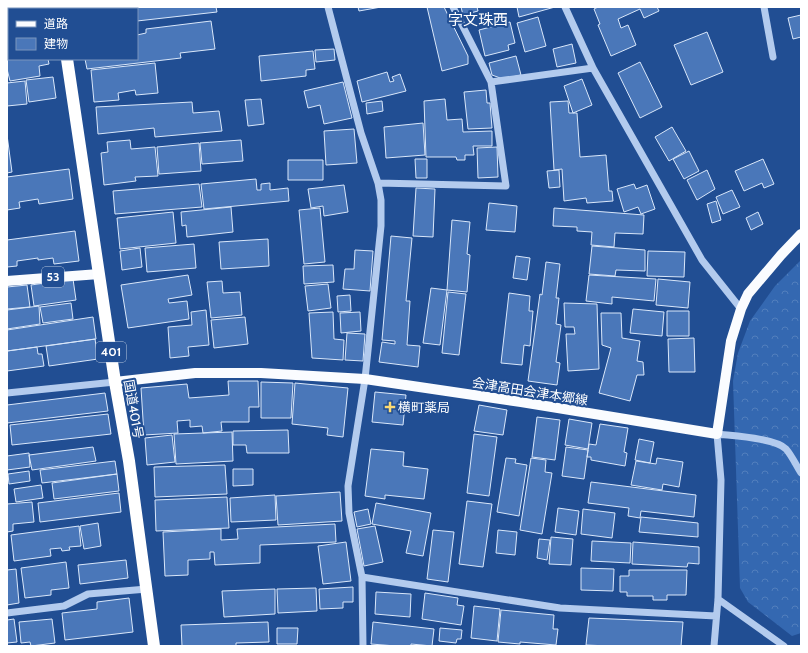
<svg xmlns="http://www.w3.org/2000/svg" width="808" height="653" font-family="Cabin,'Noto Sans JP',sans-serif">
  <style>
    .forest { fill: url(#forest-crowns) }
    .building { fill: #4a77b9; stroke: #d9e7fa }
    .lines { fill: none; stroke-linecap: round; stroke-linejoin: round }
    .minor { stroke: #b3cbee; stroke-width: 7 }
    .major { stroke: #fafcff; stroke-width: 10 }
    .highway { stroke: #fff; stroke-width: 12 }
    .poi-dot { fill: #fad975; stroke: #214e93; stroke-width: 1.5 }
    .labels { text-anchor: middle; stroke-width: 4; stroke-linejoin: round; paint-order: stroke }
    .shield { fill: #214e93; stroke: #bccadf; stroke-width: 1 }
    .shield-label { font-size: 12px; font-weight: bold; fill: #fff }
    .street-label { font-size: 13px; fill: #fff; stroke: #214e93 }
    .poi-label { font-size: 13px; fill: #fff; stroke: #214e93; text-anchor: start }
    .quarter-label { font-size: 15px; fill: #fff; stroke: #214e93 }
  </style>
  <defs>
    <pattern id="forest-crowns" width="20" height="18" patternUnits="userSpaceOnUse"><rect width="20" height="18" fill="#3468b1"/><path d="M2 6a3 3 0 1 1 6 0M12 15a3 3 0 1 1 6 0" fill="none" stroke="#527fbd"/></pattern>
  </defs>
  <rect width="100%" height="100%" fill="#214e93"/>
  <path class="forest" d="M801,260V633L792,636L748,602L740,588L733,381L738,353L750,321L775,286Z"/>
  <path class="building" d="M16,7H43V9H9V35H7V8Z
    M80,7H216L217,12L137,21V9H80Z
    M358,7H381L359,11Z
    M427,7H444L468,56V64L442,71Z
    M461,7H477L478,11L463,15Z
    M517,7H555L519,17Z
    M598,7H657L659,11L644,18L640,9L618,19L621,28L628,25L636,45L611,56L598,25L600,24L594,9Z
    M801,15V37L793,39L788,18Z
    M538,17L546,46L525,52L517,23Z
    M211,21L215,49L180,53L181,58L87,69L85,59H137V35L146,33V29Z
    M510,22L515,43L508,45L509,50L485,56L479,30Z
    M707,32L723,72L691,85L674,45Z
    M572,44L576,63L557,67L553,49Z
    M7,46H9V59H48L49,64L39,66L40,76L10,81L7,69Z
    M334,49L335,60L316,62L315,50Z
    M313,51L315,69L306,70V76L261,81L259,56Z
    M516,56L521,75L503,79L492,75L489,63Z
    M640,62L662,107L640,118L618,73Z
    M155,63L158,93L136,95L135,90L118,93L119,100L94,102L91,70Z
    M387,72L390,82L394,81L392,77L400,74L406,91L362,102L357,81Z
    M53,77L56,98L29,102L26,80Z
    M582,79L592,105L573,113L564,86Z
    M25,81L27,104L7,106V83Z
    M343,82L352,118L324,124L320,105L308,108L304,91Z
    M486,90L487,103H490L492,128L468,129L464,92Z
    M261,99L264,124L248,126L245,100Z
    M445,99L447,120L462,119L463,132L492,131V146H473L474,155H465V160H457L456,157H426L424,101Z
    M382,101L383,111L367,114L366,103Z
    M568,101L569,113H577L580,157L606,155L609,191H612L613,201L587,203L586,198L564,201L562,169L554,170L550,102Z
    M192,102L193,113L219,111L222,131L155,137L154,128L98,134L96,107Z
    M423,123L425,155L386,158L384,127Z
    M672,127L686,151L669,161L655,137Z
    M354,129L357,163L326,165L324,131Z
    M7,135L12,172L7,173Z
    M130,140L131,149L155,147L158,176L135,177L136,181L104,185L101,153L108,152L107,142Z
    M241,140L243,161L202,164L200,143Z
    M199,143L201,171L159,174L157,147Z
    M497,147L498,177L478,178L477,148Z
    M689,151L699,171L684,179L673,159Z
    M415,159H427V178H416Z
    M763,159L774,184L764,188L762,183L744,191L735,171Z
    M288,160H323V180H288Z
    M69,169L73,199L39,204L38,199L19,202L20,208L7,210V177Z
    M559,170L560,187L549,188L547,171Z
    M707,170L715,189L697,200L687,180Z
    M256,179L257,190H261V184L270,183V190L288,188L289,201L204,209L201,184Z
    M199,184L202,207L115,214L113,191Z
    M634,184L636,189L647,185L655,209L641,214L638,207L624,212L617,189Z
    M344,185L348,212L324,216L323,206L311,208L308,189Z
    M416,188L435,189L433,237L413,236Z
    M732,190L740,207L723,214L716,197Z
    M716,201L721,220L712,223L707,204Z
    M489,203L517,206L515,232L486,230Z
    M231,207L233,232L187,237L186,225L182,226L181,212Z
    M320,208L325,262L304,264L299,210Z
    M554,208L644,215L643,234L615,233L614,247L591,245L592,232L577,231V227L553,226Z
    M173,212L176,243L120,249L117,218Z
    M758,212L763,224L751,230L746,218Z
    M452,220L470,222L467,254L470,255L467,292L447,290Z
    M75,231L79,261L54,264L53,258L38,260V258L17,261V266L7,267V240Z
    M391,236L412,238L406,301H410L407,345L420,346L418,367L379,362L382,342L395,344V341L382,340Z
    M268,239L269,266L221,269L219,242Z
    M194,244L196,268L147,272L145,248Z
    M592,246L645,250V271L616,270L615,276L589,274Z
    M140,248L142,267L122,270L120,251Z
    M355,250L373,251L370,291L343,289L345,269H354Z
    M648,251L685,252L684,277L647,276Z
    M516,256L530,258L527,280L513,278Z
    M546,262L560,264L556,298H559L556,324L561,325L556,362L560,363L557,385L528,381L540,294L542,295Z
    M333,265L334,282L304,284L303,266Z
    M188,275L192,295L168,299L169,303L187,301L189,319L128,328L121,285Z
    M589,275L656,279L654,301L612,297V304L586,301Z
    M73,279L76,300L34,306L31,285Z
    M658,279L690,282L688,308L656,305Z
    M222,281L223,293L240,292L242,315L211,318L207,282Z
    M328,284L331,308L308,311L305,286Z
    M27,285L30,307L7,309V287Z
    M431,288L447,290L440,345L423,343Z
    M448,292L466,294L459,355L442,353Z
    M509,293L530,296L529,311H533L530,346L524,345L522,365L501,363Z
    M350,295L351,311L338,312L337,296Z
    M71,303L73,319L43,323L40,307Z
    M564,303L597,304L599,369L568,371L566,334H575L574,327H565Z
    M39,306L40,324L7,329V310Z
    M633,309L664,312L662,336L630,333Z
    M206,310L209,345L188,347L189,356L170,358L168,327L192,325L191,312Z
    M667,311H689V336H667Z
    M333,312L334,339L344,340L343,360L312,358L309,313Z
    M360,312L361,331L341,333L340,313Z
    M601,313H621L622,338L640,341L637,361L643,362L644,375H637L630,401L599,393L611,348L602,345Z
    M93,317L96,339L7,351V330Z
    M245,317L248,344L214,348L211,320Z
    M347,333L365,334L363,361L345,360Z
    M694,338L695,372H669L668,339Z
    M95,339L98,359L49,366L46,346Z
    M37,347L38,354H42L44,366L7,371V351Z
    M228,381H258L259,407H249V422H221L222,431L203,433L202,426L190,427V420L177,421L178,433L144,435L141,388L187,384L189,398L229,395Z
    M261,382L293,383L291,418H261Z
    M295,383L348,388L343,437L327,435L328,428L292,424Z
    M375,392L406,395L403,425L372,422Z
    M105,393L108,411L7,423V405Z
    M479,405L507,410L503,435L474,431Z
    M108,414L111,434L12,445L10,425Z
    M537,417L560,420L555,460L532,457Z
    M569,419L592,423L588,449L565,445Z
    M600,424L628,428L624,452L627,453L625,466L591,460V457H587L589,444L596,445Z
    M288,430L289,453H247L246,445H233V431Z
    M232,432L233,461L176,464L174,434Z
    M474,434L497,437L489,496L467,493Z
    M172,435L175,462L147,465L145,438Z
    M639,439L654,442L650,463L635,460Z
    M93,447L96,461L32,470L29,455Z
    M566,447L588,450L584,479L562,476Z
    M371,449L404,452L403,466L428,469L424,499L385,495V499L365,496Z
    M29,453L30,467L7,470V456Z
    M506,458L516,459L515,463L527,465L519,516L497,512Z
    M531,458L546,460L545,472L552,473L542,534L520,530Z
    M657,458L683,462L679,487L663,484L662,490L631,485L636,461L656,464Z
    M115,461L117,474L42,483L40,470Z
    M225,465L227,494L155,497L154,467Z
    M233,469H253V485L233,486Z
    M29,471L30,481L9,484L8,474Z
    M117,474L119,491L54,499L52,483Z
    M591,482L696,495L694,517L641,511L640,518L628,516L629,508L588,503Z
    M41,485L43,498L16,502L14,489Z
    M340,492L342,521L278,525L276,496Z
    M119,493L121,512L40,522L38,503Z
    M275,495L276,520L231,522L230,498Z
    M227,497L229,528L156,531L155,500Z
    M467,501L492,504L483,567L459,564Z
    M32,502L34,522L13,524V531L7,532V504Z
    M376,503L431,513L423,556L406,553L411,531L372,524Z
    M558,508L579,511L576,535L555,532Z
    M368,509L371,524L357,527L354,512Z
    M583,509L615,513L612,538L581,534Z
    M641,517L698,523V537L639,532Z
    M98,523L101,546L84,549L80,526Z
    M335,524L336,542L260,545V563L215,565L214,552H210V559L188,560V575L165,576L163,532L221,529V540L238,539L237,529Z
    M79,526L81,546L69,547L70,550L62,551L61,548L50,549L51,556L14,561L11,535Z
    M375,526L383,562L364,566L357,529Z
    M433,530L454,532L448,582L427,579Z
    M498,530L517,532L515,555L496,553Z
    M551,537L573,539L571,565L549,564Z
    M539,539L550,540L547,560L537,558Z
    M592,541L631,543L630,563L591,561Z
    M346,542L351,581L323,584L318,546Z
    M633,542L699,547V564L688,563L687,567L632,564Z
    M126,560L128,578L80,584L78,565Z
    M66,562L69,588L51,590V595L25,598L21,568Z
    M581,568L614,569L613,591L581,590Z
    M16,569L19,603L7,605V570Z
    M629,570H687L686,595H667V600H653V596H627V592H620V576H629Z
    M353,587V602H343V608L320,609L319,589Z
    M316,588L317,611L278,613L277,589Z
    M275,589V614L224,617L222,591Z
    M376,592L411,594L410,617L375,614Z
    M425,593L458,598L457,605L464,606L461,625L422,619Z
    M129,598L133,632L65,640L62,613L97,609V602Z
    M474,606L500,609L497,641L471,638Z
    M501,610L554,615L553,629H558L556,645L520,642V644L498,642Z
    M589,618L683,622L681,646H609L586,645Z
    M14,619L17,642L7,643V620Z
    M52,619L55,643L31,646L30,642L21,643L19,622Z
    M268,622L269,642L236,643V646H182L181,625Z
    M373,622L434,629L432,646L411,644V646H396L371,644Z
    M277,628H298L297,644H277Z
    M440,628L462,630L461,639H457L456,643L439,641Z"/>
  <g class="lines">
    <path class="minor" d="M328,7L361,133L378,183L381,200V226L365,379L348,486L349,513L362,577L363,646
      M565,7L593,68L702,260L741,309
      M764,7L773,57
      M491,82L593,68
      M378,183L506,186L491,82L453,7
      M7,393L115,382
      M362,577L560,608L716,616
      M718,599L784,646
      M7,613L64,606L88,594L147,589
      M714,646L718,599L721,480L717,434C733,436 775,438 786,449C792,456 796,465 801,473"/>
    <path class="major" d="M7,281L99,274
      M115,382L195,373H261L365,379L521,402L717,434L731,341L741,309L748,294L781,255L801,234"/>
    <path class="highway" d="M60,7V9
      M67,59L115,382L129,461L154,646"/>
  </g>
  <path class="poi-dot" d="M388 401h4v4h4v4h-4v4h-4v-4h-4v-4h4z"/>
  <g class="labels">
    <g class="shield">
      <rect x="42" y="267" width="22" height="20" rx="3"/>
      <rect x="96" y="342" width="30" height="20" rx="3"/>
    </g>
    <g class="shield-label">
      <text x="53" y="281">53</text>
      <text x="111" y="356">401</text>
    </g>
    <g class="street-label">
      <text transform="translate(530 391) rotate(9)" y="5">会津高田会津本郷線</text>
      <text transform="translate(134 409) rotate(80)" y="5">国道401号</text>
    </g>
    <g class="poi-label">
      <text x="398" y="412">横町薬局</text>
    </g>
    <g class="quarter-label">
      <text x="478" y="25">字文珠西</text>
    </g>
  </g>
  <rect width="808" height="653" fill="none" stroke="#ffffff" stroke-width="16"/>
  <rect x="8" y="8" width="130" height="52" fill="#214e93" stroke="#7a95be"/>
  <rect x="16" y="21" width="20" height="6" fill="#fafcff" stroke="#7a95be"/>
  <text x="44" y="28" font-size="12" fill="#ffffff">道路</text>
  <rect x="16" y="38" width="20" height="12" fill="#4a77b9" stroke="#7a95be"/>
  <text x="44" y="48" font-size="12" fill="#ffffff">建物</text>
</svg>
